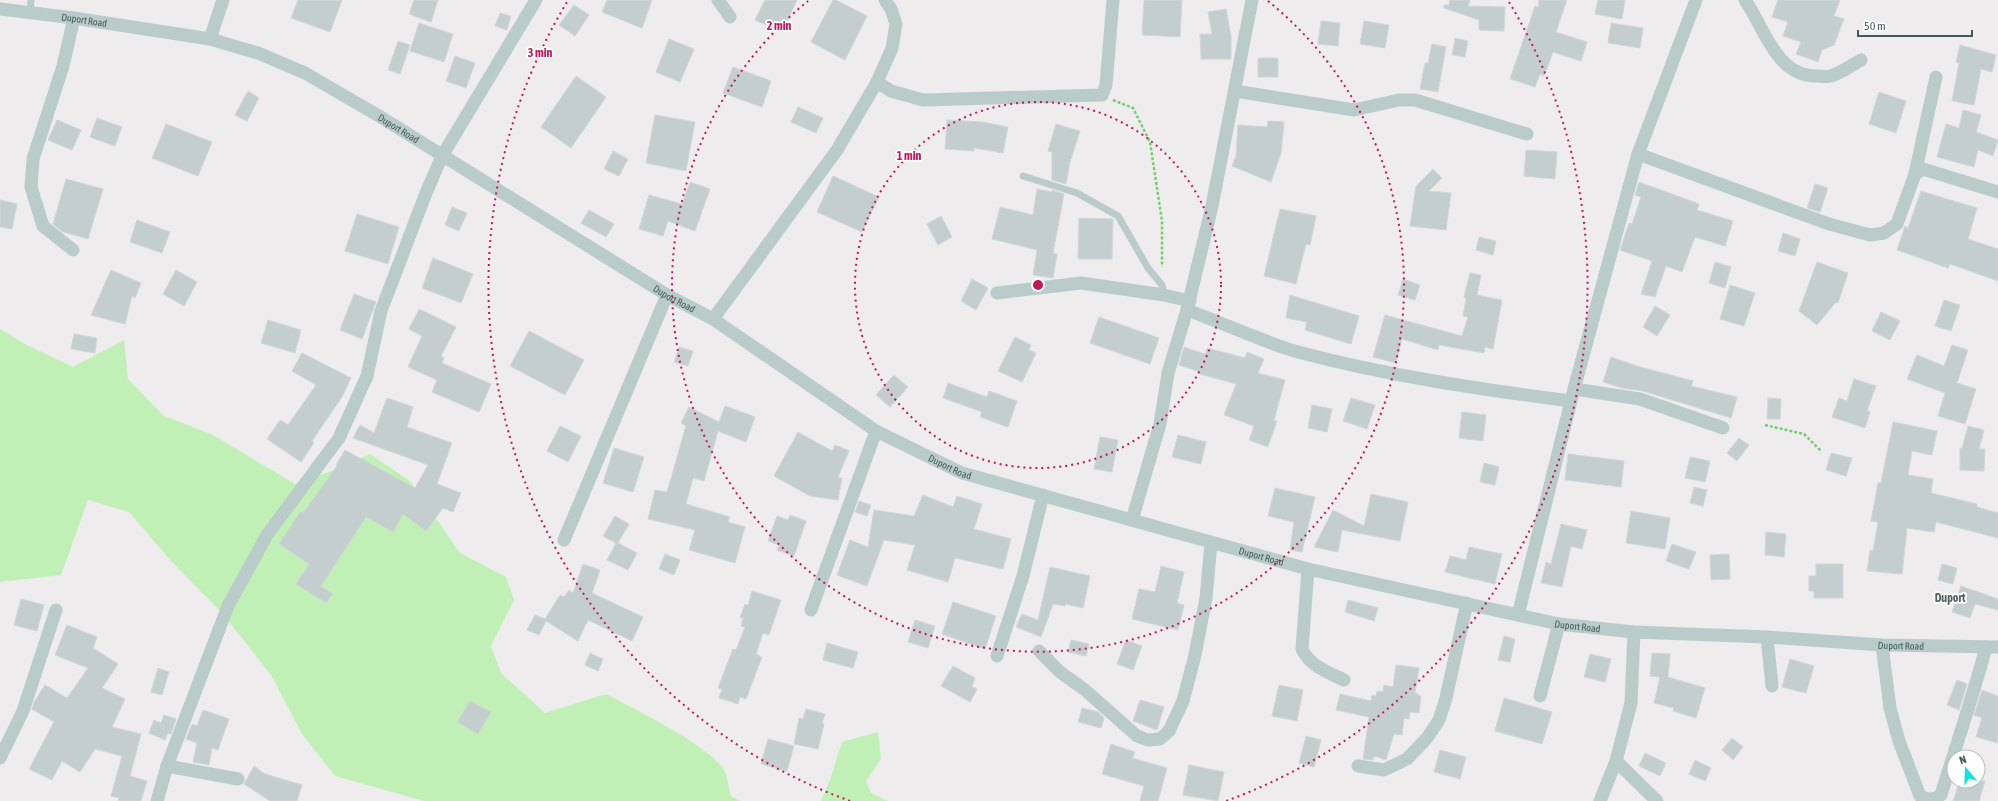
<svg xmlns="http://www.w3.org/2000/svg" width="1998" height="801" font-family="'Asap Condensed',sans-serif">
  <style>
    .green { fill: #c1f0b7 }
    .building { fill: #c5cece; stroke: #cfd7d8 }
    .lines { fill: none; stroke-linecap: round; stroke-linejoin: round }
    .path { stroke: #73cf6e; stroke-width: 2.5; stroke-dasharray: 3 2; stroke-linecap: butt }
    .lane { stroke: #b9ccca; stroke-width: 7 }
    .street { stroke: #b9ccca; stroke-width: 13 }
    .ring { fill: none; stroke: #c2185b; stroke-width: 2; stroke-dasharray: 2 4 }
    .labels { text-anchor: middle; stroke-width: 3.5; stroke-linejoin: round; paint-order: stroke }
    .street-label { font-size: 10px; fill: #445a58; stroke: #fff }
    .quarter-label { font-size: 12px; font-weight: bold; fill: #586161; stroke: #fff }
    .centre { fill: #c2185b; stroke: #fff; stroke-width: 2 }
    .ring-label { font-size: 12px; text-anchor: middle; font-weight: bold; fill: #c2185b; stroke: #fff; stroke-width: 3.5; stroke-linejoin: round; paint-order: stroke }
  </style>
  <rect width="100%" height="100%" fill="#efeced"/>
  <path class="green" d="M0,329L27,345L73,367L124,340L128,379L164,416L213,435L295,484L331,471L370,454L410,481L460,553L506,577L514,600L491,646L501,673L545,713L606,694C632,708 713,747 725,772C728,779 729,789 731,796L740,801H424L335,776L302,734L271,675L222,613L171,561L129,512L88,500L61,575L0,582Z
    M878,732L881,759L866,781L871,793L888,801H821L830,780L842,742Z"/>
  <path class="building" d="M298,0H342L330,32L291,18Z
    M414,0H438L431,22L409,14Z
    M607,0H652L642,28L602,12Z
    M765,0H797L782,32L755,20Z
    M833,0H836L867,16L845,60L811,42Z
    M1144,0H1182L1180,37L1142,35Z
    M1450,0H1470L1468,6L1505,7L1504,31L1479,30V20L1444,8V5H1449Z
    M1539,0H1567L1556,32L1587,42L1581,61L1553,52L1544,76L1540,74L1535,87L1510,79L1535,6L1538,7Z
    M1598,0H1625L1622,19L1595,14Z
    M1778,0H1840L1834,16L1844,19L1834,45L1822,50L1818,62L1796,54L1801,42L1783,36L1788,22L1772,17Z
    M574,5L589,15L575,36L559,25Z
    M1226,9L1231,36V59H1201L1200,34H1212L1208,12Z
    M500,13L511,16L507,30L495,26Z
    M1321,21L1340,23L1338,46L1318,44Z
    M1364,21L1389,25L1385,48L1360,44Z
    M419,23L453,34L444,62L410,51Z
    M1611,23L1643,28L1640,48L1608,43Z
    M1455,38L1468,41L1465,57L1452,55Z
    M669,39L694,49L680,82L656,72Z
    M398,41L410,45L400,74L388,70Z
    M1432,44L1446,47L1438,92L1420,89L1425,63H1428Z
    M1960,45L1996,55L1992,72L1981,69L1974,105L1952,101L1959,63L1956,62Z
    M455,56L475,63L466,88L446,81Z
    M1258,58H1278V77H1258Z
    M733,67L771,81L762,107L723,93Z
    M576,76L606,97L571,148L541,127Z
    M248,91L259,98L247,121L235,115Z
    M1879,92L1906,101L1896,133L1869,124Z
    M798,107L823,118L816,133L791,122Z
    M1963,110L1981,115L1976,132L1998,140L1993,156L1978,150L1974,167L1937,157L1946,124L1959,128Z
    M655,115L695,122L686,171L646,163Z
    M97,118L122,127L115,146L90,137Z
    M57,120L81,130L72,150L48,140Z
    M947,120L982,122L1008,127L1003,153L974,148V151L945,149Z
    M1268,121L1284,122L1281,153L1271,182L1232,166L1236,156L1238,125L1267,127Z
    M166,124L212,142L198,176L152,158Z
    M1056,124L1080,131L1070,162L1066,184L1052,180V152L1048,151Z
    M1526,150L1557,152L1555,179L1524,176Z
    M613,151L628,159L619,176L604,169Z
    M1433,169L1442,178L1429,191L1451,193L1446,230L1410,226L1416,186Z
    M833,176L879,197L862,232L817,212Z
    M66,179L103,189L88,239L63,232L53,224Z
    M690,182L710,189L695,231L668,221L663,236L639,229L649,195L682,204Z
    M1639,182L1699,204L1697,210L1733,221L1725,246L1695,237L1682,272L1666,266L1655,297L1641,294L1652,261L1620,250L1629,223L1632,224L1641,197L1635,195Z
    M1815,184L1828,188L1820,212L1807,208Z
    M1037,189L1052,192V190L1064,194L1053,253L1057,254L1053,278L1033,275L1037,250L992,239L1000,207L1033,215Z
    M1921,191L1977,208L1968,239L1998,249V281L1950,264L1948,268L1897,250L1905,226L1908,228Z
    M0,200L17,204L12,229L0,227Z
    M452,207L467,213L459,231L445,225Z
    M1280,209L1316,216L1310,245L1306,244L1296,284L1264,276Z
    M589,210L614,224L606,237L581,223Z
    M357,214L399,227L388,264L345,251Z
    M941,216L952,237L938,245L927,224Z
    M1079,218L1113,219L1112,259H1078Z
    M137,220L170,232L162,253L130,242Z
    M1783,233L1800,239L1795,256L1778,251Z
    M1479,237L1496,241L1493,255L1476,250Z
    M433,258L473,274L461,303L422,288Z
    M1715,262L1731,267L1725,288L1709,283Z
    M1817,262L1848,273L1838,303L1836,302L1817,325L1799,311Z
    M111,270L141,283L135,298L132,296L125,324L91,315Z
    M176,270L197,282L184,306L163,294Z
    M1470,273L1481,275L1477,295L1502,300L1493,349L1485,347L1484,353L1439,345L1438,350L1402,339L1396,363L1373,357L1385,315L1462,336L1468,317L1463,316L1466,298L1464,297Z
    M972,279L988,288L976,310L961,301Z
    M1403,279L1420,285L1415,300L1398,295Z
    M1730,285L1755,293L1744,326L1720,319Z
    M354,294L376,302L362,339L340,330Z
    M1290,295L1359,316L1351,344L1305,330L1307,322L1286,318Z
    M1944,300L1960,305L1951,331L1935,326Z
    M1655,306L1670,315L1657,336L1643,327Z
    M419,309L456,327L441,356L444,358L442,363L491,384L479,412L432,392L437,380L408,367L422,336L409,329Z
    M1881,312L1900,321L1890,340L1872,331Z
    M1099,317L1159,338L1150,364L1090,343Z
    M268,320L301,330L295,353L261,343Z
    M529,331L584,360L565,395L510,366Z
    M74,334L97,338L95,353L71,349Z
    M1015,337L1031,345L1029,350L1036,353L1022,382L998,371Z
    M1952,345L1968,350L1957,383L1976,389L1965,424L1938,416L1945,393L1907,379L1917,355L1944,366Z
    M679,347L693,351L688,366L674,362Z
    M1184,347L1205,354L1207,348L1245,358L1247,352L1264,359L1258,373L1285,380L1274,420L1277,421L1268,447L1249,440L1254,426L1224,415L1236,384L1200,374V372L1179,365Z
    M302,353L351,378L342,397L312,441L314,443L301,462L267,439L280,420L288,425L316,385L292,371Z
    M1611,357L1637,366L1693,381L1691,386L1737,397L1731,418L1643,391L1622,388L1603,382Z
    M894,375L908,387L890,407L876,395Z
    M1854,379L1876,386L1867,411L1870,412L1865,428L1832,417L1839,398L1847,401Z
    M948,383L987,397L989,391L1017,401L1008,427L980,417L982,412L943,398Z
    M387,398L413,407L407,427L452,443L437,484L461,493L453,512L443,508L426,531L403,514L393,532L366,517L321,586L333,594L326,603L296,584L309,564L279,544L300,512L303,513L337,466L336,465L345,450L415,488L428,465L353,438L360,425L374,433Z
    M1351,398L1375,405L1367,429L1343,421Z
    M1768,398L1781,399L1780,419H1767Z
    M1312,405L1332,409L1327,432L1308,428Z
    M725,406L755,417L746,442L718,431L704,481L693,478L686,504L730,517L728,522L745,527L735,563L689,550L695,530L648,519L655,490L667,492L686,426L681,423L689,407L719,422Z
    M1462,412L1486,415L1483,441L1459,438Z
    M1893,422L1937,431L1932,455L1912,451L1908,475L1933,479L1931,493L1977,504V507L1998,513V538L1936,522L1934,532L1907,528L1902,574L1867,571L1870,550L1873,551L1878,522L1871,521L1878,483H1881Z
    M560,426L581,436L568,462L547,451Z
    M1968,426L1984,430L1979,449H1985L1984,471L1960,470V448L1962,449Z
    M798,432L832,451L835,445L849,451L838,477L842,478L838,500L810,496L774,476Z
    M1178,435L1206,442L1201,464L1172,457Z
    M1100,437L1118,440L1112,472L1094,469Z
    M1739,438L1749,445L1737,461L1727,453Z
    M614,448L644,457L633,492L603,483Z
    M1831,453L1852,458L1846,476L1826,470Z
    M1568,454L1624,461L1621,487L1565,480Z
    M1690,457L1710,461L1705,482L1685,478Z
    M1484,463L1499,467L1495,485L1480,482Z
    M1694,487L1707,490L1703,506L1690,503Z
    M1275,488L1315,497L1302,552L1290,550L1294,522L1268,516Z
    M1371,494L1408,502L1400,541L1342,530L1338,552L1314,547L1333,510L1364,526Z
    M923,495L953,507L957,496L982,504L974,529L1011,539L1003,569L955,558L948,582L907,570L915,545L884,540L867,586L837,575L850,540L868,547L874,510L914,516Z
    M859,501L871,505L867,516L855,512Z
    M1631,511L1670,518L1665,549L1626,543Z
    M790,515L806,521L794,556L777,550L779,545L768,541L777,516L788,520Z
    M615,516L629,524L618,543L637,553L628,570L607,560L616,543L603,536Z
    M1561,524L1587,530L1582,549L1571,546L1562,587L1541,583L1546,562L1551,564Z
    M1766,532L1786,534L1784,557L1765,555Z
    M1672,544L1696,552L1689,569L1666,561Z
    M1469,547L1502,554L1495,584L1445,572L1450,556L1466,560Z
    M665,554L680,560L674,575L659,569Z
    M1729,554L1730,579L1711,580L1710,555Z
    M583,564L600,570L592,593L643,617L632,641L588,620L578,641L546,621L539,635L527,630L535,615L545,619L560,595L564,597L569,590L573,593Z
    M1816,564H1843V598H1814V591H1809V576H1816Z
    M1942,564L1957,568L1953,584L1938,580Z
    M1161,566L1184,572L1177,603L1184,605L1178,630L1132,619L1139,589L1155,592Z
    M1050,567L1090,576L1083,608L1066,604L1065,606L1053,604L1041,637L1016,627L1022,614L1038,620Z
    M1961,586L1998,599V610L1975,604L1970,618L1952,612Z
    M752,591L781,600L769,635L763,633L756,654L762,657L746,699L740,697L738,704L719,698L722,689L718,688L733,649L736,650L745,627L741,626L743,618H740L745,604L748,605Z
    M21,599L44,605L37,631L14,625Z
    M1348,600L1378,608L1374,621L1345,612Z
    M953,602L996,616L985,649L942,634Z
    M915,620L935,626L928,648L908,642Z
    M67,625L97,637L93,648L118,664L102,688L125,699L112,727L141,734L130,776L147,781L141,801H118L119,798L111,796L122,756L95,749L80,772L62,761L52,780L29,769L54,722L32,709L34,702L45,685L67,698L88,668L55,655Z
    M1504,636L1515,639L1510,662L1498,660Z
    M1071,640L1089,644L1086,656L1068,652Z
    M1126,640L1142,646L1133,670L1117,664Z
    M827,643L858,652L853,668L823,660Z
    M590,653L603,659L598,671L585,665Z
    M1652,653L1670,654L1668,677L1705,688L1696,718L1673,711L1674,708L1654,703L1660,677L1650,676Z
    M1590,654L1611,659L1605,682L1584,677Z
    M1790,659L1814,666L1806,693L1782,687Z
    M1396,665L1419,668L1415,693L1421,696L1419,713L1410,712L1409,719L1404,718L1402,735L1394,734L1386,760L1374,756L1373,760L1363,759L1369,717L1336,710L1340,694L1371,701L1372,695L1376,696L1377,691L1383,692L1384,685L1393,687Z
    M953,666L975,678L972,687L977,689L970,702L941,686Z
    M158,668L169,672L162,695L151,692Z
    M1957,680L1967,684L1959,710L1947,705Z
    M1279,685L1303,690L1297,721L1272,716Z
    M1982,690L1998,696V743L1976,737L1982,718L1974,715Z
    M1504,698L1552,712L1542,744L1495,731Z
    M1140,700L1164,707L1157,730L1133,721Z
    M470,701L491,712L478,734L457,722Z
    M1082,708L1098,712L1104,718L1101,728L1078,722Z
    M806,709L825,714L822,723L824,724L818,749L794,744L799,718L803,719Z
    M203,710L229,719L218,750L212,748L209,765L193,762L197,743L186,739L192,724L197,726Z
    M164,715L176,719L171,734L168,733L165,740L149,733L154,720L161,723Z
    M1306,736L1321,740L1314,767L1299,763Z
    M1732,738L1743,747L1733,760L1722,750Z
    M768,739L794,746L787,771L761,764Z
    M1111,744L1135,752L1132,758L1167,768L1158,801H1140L1144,786L1102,774Z
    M1440,750L1466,757L1460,779L1434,772Z
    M1645,753L1666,763L1660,776L1639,766Z
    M1695,760L1711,768L1705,781L1689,774Z
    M1189,765L1224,772L1218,801L1183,795Z
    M254,766L265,774L302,785L297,801H270L244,784Z
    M1960,781H1985L1979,801H1953Z"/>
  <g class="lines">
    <path class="path" d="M1113,100L1133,108L1150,142L1162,221V267
      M1765,425L1804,434L1821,451"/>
    <path class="lane" d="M30,12L31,0
      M1023,176L1077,193L1118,216L1148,268L1162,285L1164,295"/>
    <g class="street">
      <path d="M718,0L730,17"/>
      <path d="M1745,0C1764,27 1776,76 1816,76C1821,76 1827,77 1831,76C1841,73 1852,65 1861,60"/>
      <path id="s1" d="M0,9L74,18L210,39L258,53L305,73L379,116L667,295L713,319L876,431L962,473L1308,569L1559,624L1634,632L1767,637L1882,645L1998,647"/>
      <path d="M210,39L223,0"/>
      <path d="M877,82L891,91L923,100L1102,95L1106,85L1113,0"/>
      <path d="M1235,91L1354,110L1399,100H1415L1527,134"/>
      <path d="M1638,154L1829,224L1870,235L1884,233L1897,224L1915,174L1923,169L1998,192"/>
      <path d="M1915,174L1936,77"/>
      <path d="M73,250L43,226L31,187L33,159L63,66L74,18"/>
      <path d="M997,293L1081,283L1164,295L1190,301"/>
      <path d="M1187,310C1223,323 1263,342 1298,352C1388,376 1479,389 1571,401"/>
      <path d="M713,319L837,150L877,82L892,48L896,24L891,9L885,0"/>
      <path d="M1574,389L1640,399L1723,428"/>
      <path d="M1132,520L1160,424L1168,373L1187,310L1212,206L1252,0"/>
      <path d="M564,540L667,295"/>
      <path d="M1308,569L1302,649C1310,666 1327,672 1344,680"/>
      <path d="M811,610L876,431"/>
      <path d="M1518,615L1574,389L1638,154L1696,0"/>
      <path d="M1767,637L1772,686"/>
      <path d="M1882,645L1890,708L1899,741L1920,796C1928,800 1934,800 1941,795C1956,745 1973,697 1986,647"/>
      <path d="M1039,651L1060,672L1085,690L1137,736L1148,740L1160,739L1169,731L1183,701L1195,655L1206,598L1211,543"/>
      <path d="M997,656L1023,576L1043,495"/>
      <path d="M1540,696L1559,624"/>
      <path d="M0,758L23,711L56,610"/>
      <path d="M1616,761L1657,801"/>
      <path d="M167,766L238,779"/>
      <path d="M1358,766L1384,770L1407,759L1427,738L1439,720L1446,698L1467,603"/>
      <path d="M157,801L167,766L228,606L267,535L339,438L367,376L381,311L426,193L442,156L536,0"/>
      <path d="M1600,801L1616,761L1631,703L1634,632"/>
    </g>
  </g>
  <g class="ring">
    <circle cx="1038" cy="285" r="183"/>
    <path d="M1268 1A366 366 0 1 1 808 1"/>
    <path d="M850 801A549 549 0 0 1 567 2M1509 2A549 549 0 0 1 1226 801"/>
  </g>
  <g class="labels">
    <g class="street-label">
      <text dy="4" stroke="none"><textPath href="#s1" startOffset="85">Duport Road</textPath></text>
      <text dy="4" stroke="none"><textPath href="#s1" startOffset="422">Duport Road</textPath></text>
      <text dy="4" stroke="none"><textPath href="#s1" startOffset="746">Duport Road</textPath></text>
      <text dy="4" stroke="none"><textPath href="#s1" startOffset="1070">Duport Road</textPath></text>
      <text dy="4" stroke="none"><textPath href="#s1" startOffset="1394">Duport Road</textPath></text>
      <text dy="4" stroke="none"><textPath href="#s1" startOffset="1718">Duport Road</textPath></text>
      <text dy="4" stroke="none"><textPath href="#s1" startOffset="2042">Duport Road</textPath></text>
    </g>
    <g class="quarter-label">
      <text x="1950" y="602">Duport</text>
    </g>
  </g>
  <circle cx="1038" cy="285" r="6" class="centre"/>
  <g class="ring-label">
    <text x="779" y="30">2 min</text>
    <text x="540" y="57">3 min</text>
    <text x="909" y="160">1 min</text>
  </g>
  <g transform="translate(1966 769) rotate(341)"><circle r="19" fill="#ffffff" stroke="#b4bdbc"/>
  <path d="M0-3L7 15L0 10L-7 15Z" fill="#11e3e3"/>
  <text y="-6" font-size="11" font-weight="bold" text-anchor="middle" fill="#445a58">N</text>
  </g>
  <path d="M1858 30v6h114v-6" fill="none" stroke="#445a58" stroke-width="2"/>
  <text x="1864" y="30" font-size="12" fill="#445a58" stroke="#ffffff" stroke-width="3" paint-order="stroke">50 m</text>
</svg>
